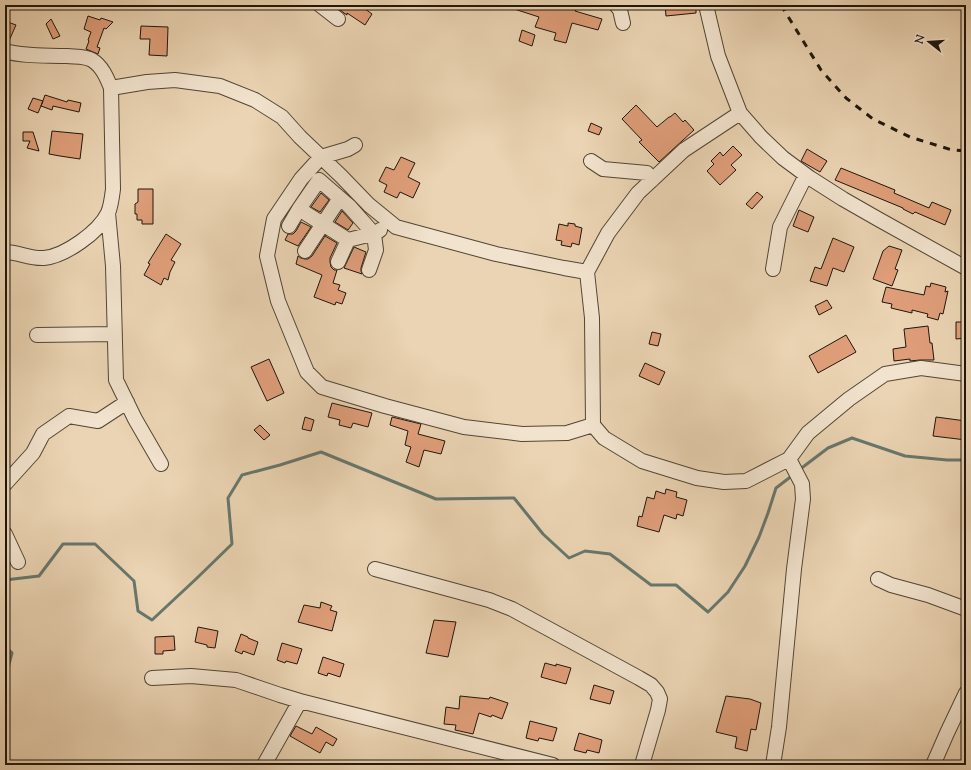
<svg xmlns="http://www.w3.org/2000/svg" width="971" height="770" font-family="'Sorts Mill Goudy',serif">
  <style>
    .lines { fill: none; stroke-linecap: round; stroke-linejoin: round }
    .stream { stroke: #67776d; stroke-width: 3 }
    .building { fill: #df9e79; stroke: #1e160c }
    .minor-casing { stroke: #514636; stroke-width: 16 }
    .minor { stroke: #f2e3ce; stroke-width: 14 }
    .rail { stroke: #1e160c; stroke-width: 3; stroke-dasharray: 7 7; stroke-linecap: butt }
  </style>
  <rect width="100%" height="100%" fill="#ebd4b3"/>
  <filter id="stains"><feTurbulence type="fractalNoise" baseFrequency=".005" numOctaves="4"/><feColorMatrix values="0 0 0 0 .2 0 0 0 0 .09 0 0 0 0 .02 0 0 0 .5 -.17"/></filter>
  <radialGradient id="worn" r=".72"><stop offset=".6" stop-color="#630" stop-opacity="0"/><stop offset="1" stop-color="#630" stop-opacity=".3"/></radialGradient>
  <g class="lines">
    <path class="stream" d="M799,470L828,448L852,438L905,456L947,460H966
      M5,580L39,576L63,544H95L134,581L138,611L152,620L196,579L232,544L228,498L242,475L280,465L321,452L436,499L514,498L543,534L569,558L585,551L610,554L651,585H676L708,612L728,592L745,566L759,537L768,513L776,488L793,475
      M5,647L12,653L5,679"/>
  </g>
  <path class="building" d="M334,5H353L352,7L357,10L360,5L372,14L365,25L347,13V15L344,13Z
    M508,5H556L564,8L565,5H570L576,7L575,11L602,19L598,30L572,23L566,43L554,40L556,33L535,27L539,17L508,7Z
    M665,5H696V13L666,16Z
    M88,16L100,20L101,18L113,22L106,29L104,28L97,47L100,48L98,54L86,49L89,41L88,40L91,32L84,29Z
    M51,19L60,36L53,39L46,24Z
    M5,21L16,25L8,43H5Z
    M141,26L168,27L167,56L149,55L150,39H140Z
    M522,30L535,35L532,46L519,41Z
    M45,95L67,102L68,100L81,103L79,112L53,106L52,110L41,106Z
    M33,98L43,101L38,113L28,109Z
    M636,105L657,127L669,117H670L675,113L683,122L685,120L694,130L659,162L639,142L642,140L622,119Z
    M591,123L602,128L599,135L588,131Z
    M52,131L83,134L80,159L60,156L49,154Z
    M23,132H33L39,151L27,148L30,141H23Z
    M733,146L742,155L731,165L736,170L720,185L707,171L714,164L711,161L720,152L723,156Z
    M807,149L827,161L820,172L801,161Z
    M401,157L415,163L408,177L420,183L413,198L400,192L397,198L384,192L387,185L379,181L386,167L394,170Z
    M841,168L895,190L894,193L929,208L932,202L951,210L945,225L915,212L913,214L903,209V208L835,180Z
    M138,189H153V224H142V220H137V214H135V204L138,202Z
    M757,192L763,197L752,209L746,204Z
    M321,193L329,200L320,212L311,207Z
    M799,210L814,217L808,232L793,226Z
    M342,211L353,223L348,230L335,222Z
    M301,222L311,227L298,246L285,240L288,234H293L296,231Z
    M568,223L575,224V226L582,228L579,245L572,243L571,247L561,245L562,241L556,240L559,224L568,226Z
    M166,234L181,244L171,260L175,262L170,272L168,280L164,278L161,285L144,275L150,264L148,263Z
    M325,236L337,243L330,258V262L331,267L334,270H337L333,283L340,285L338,290L346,293L342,304L336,302L335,305L314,297L322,275L296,264L298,256L301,258L305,259H308L312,256Z
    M833,238L854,247L844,272L833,268L827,286L810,281L815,267L821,269Z
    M889,246L902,250L895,269L898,270L892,286L873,279L883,251Z
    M354,247L366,252L361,268V271L362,274L344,268Z
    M931,283L946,287L945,292L948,291L943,314L940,313L938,320L927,317L928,314L912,310V313L891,308L892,304L882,302L886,287L924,295L926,286L930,287Z
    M827,300L832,308L819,315L815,306Z
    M956,322H966V338L956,339Z
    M928,326L930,343H932L934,360H920L910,361V359L894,361L893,349L906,347L904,329Z
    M652,332L661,334L658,346L649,344Z
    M846,335L856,352L818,373L809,356Z
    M269,359L284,393L267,401L251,367Z
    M645,363L665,372L659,385L639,376Z
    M332,403L372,413L368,427L353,423L351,428L339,425L340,420L328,417Z
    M305,417L314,420L311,431L302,429Z
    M392,417L421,424L418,434L445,441L441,454L424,450L419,467L406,462L411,447L405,445L408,431L390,425Z
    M936,417L966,421V440L933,436Z
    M260,425L270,435L264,440L254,430Z
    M666,489L677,492L676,497L687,500L683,516L677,514L676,519L664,515L659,532L637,526L639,516L642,517L647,497L654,499L656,491L665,494Z
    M321,602L332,606L330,610L337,612L332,631L298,622L304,605L320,608Z
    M434,620L456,622L448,657L426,653Z
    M198,627L218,631L215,648L207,647V645L195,642Z
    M241,634L248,637V638L258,642L254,655L243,651L242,654L235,651Z
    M174,636L175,650L163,651V654H155V637Z
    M282,643L302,649L297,664L286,661L285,663L277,660Z
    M323,657L344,664L340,677L328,673L327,676L318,673Z
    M545,663L556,666V664L571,668L566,684L541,677Z
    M594,685L614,691L610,704L590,699Z
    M460,696L489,699L490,697L508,703L502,719L492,715L491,717L479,713L473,734L455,730L456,725L444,724L446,707L459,709Z
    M726,696L750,699L761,703L756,730L751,729L747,751L735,748L737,737L716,732Z
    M530,721L557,728L553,741L539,738L538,741L526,738Z
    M296,726L312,734L316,727L337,739L333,746L326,742L320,753L290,736Z
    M579,733L602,740L599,753L587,750L586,753L574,750Z"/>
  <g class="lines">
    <defs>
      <path id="minor" d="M320,5L338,19
        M616,5L620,10L623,23
        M706,5L718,56L740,113L761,137L783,158L810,178L843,199L878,219L966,268
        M5,51C25,57 47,55 67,56C75,57 85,56 92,60C102,66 107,78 111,88L113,189C112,197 111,206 108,213C99,232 65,256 44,258C30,259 18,252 5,252
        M111,88L147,82L175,80L220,86L255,100L282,117L300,137L341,176L369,205L396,227L496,254L564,268L587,272
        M740,113L684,150L638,193L608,233L587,272L592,318L593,425L604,438L642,461L697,478L724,482L746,481L789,459L808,433L849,399L885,374L921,368L966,374
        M355,145L348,149L321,157L301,179L274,219L267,256L278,301L307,372L322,387L385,406L464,427L522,434L567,433L593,425
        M591,161L603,169L647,173L652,180
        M299,209L348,240L376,233L380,230
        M108,213L113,266L116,380L135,419L161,464
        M289,226L299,209L319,180L349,206L374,234L376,250L369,270
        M305,251L340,198
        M338,262L348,240
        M773,269L780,227L806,175
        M37,335L115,334
        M5,484L33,453L43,434L69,416L98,421L127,402
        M5,534L18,562
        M375,569L489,600L512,609L639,678L651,685L657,692L660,699L658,710L642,765
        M878,579L891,585L928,595L966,609
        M152,678L191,676L236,680L280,695L300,701L553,765
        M264,765L300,701
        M773,765L779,727L794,569L803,499L802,484L789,459
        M933,765L947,733L966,693"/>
    </defs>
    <use href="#minor" class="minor-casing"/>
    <use href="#minor" class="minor"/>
    <path class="rail" d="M781,5L821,70L846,98L873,119L910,137L952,150L966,151"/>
  </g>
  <rect width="971" height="770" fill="none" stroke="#ebd4b3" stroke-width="20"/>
  <rect x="6" y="6" width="959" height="758" fill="none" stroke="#1e160c" stroke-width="2"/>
  <rect x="10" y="10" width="951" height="750" fill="none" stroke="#1e160c"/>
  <g transform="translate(929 42) rotate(287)" stroke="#f2e3ce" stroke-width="3" paint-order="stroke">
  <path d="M0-3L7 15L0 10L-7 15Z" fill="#1e160c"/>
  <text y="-6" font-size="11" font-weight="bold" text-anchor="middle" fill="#1e160c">N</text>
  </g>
  <rect width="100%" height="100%" filter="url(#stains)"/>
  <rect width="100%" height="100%" fill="url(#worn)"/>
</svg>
